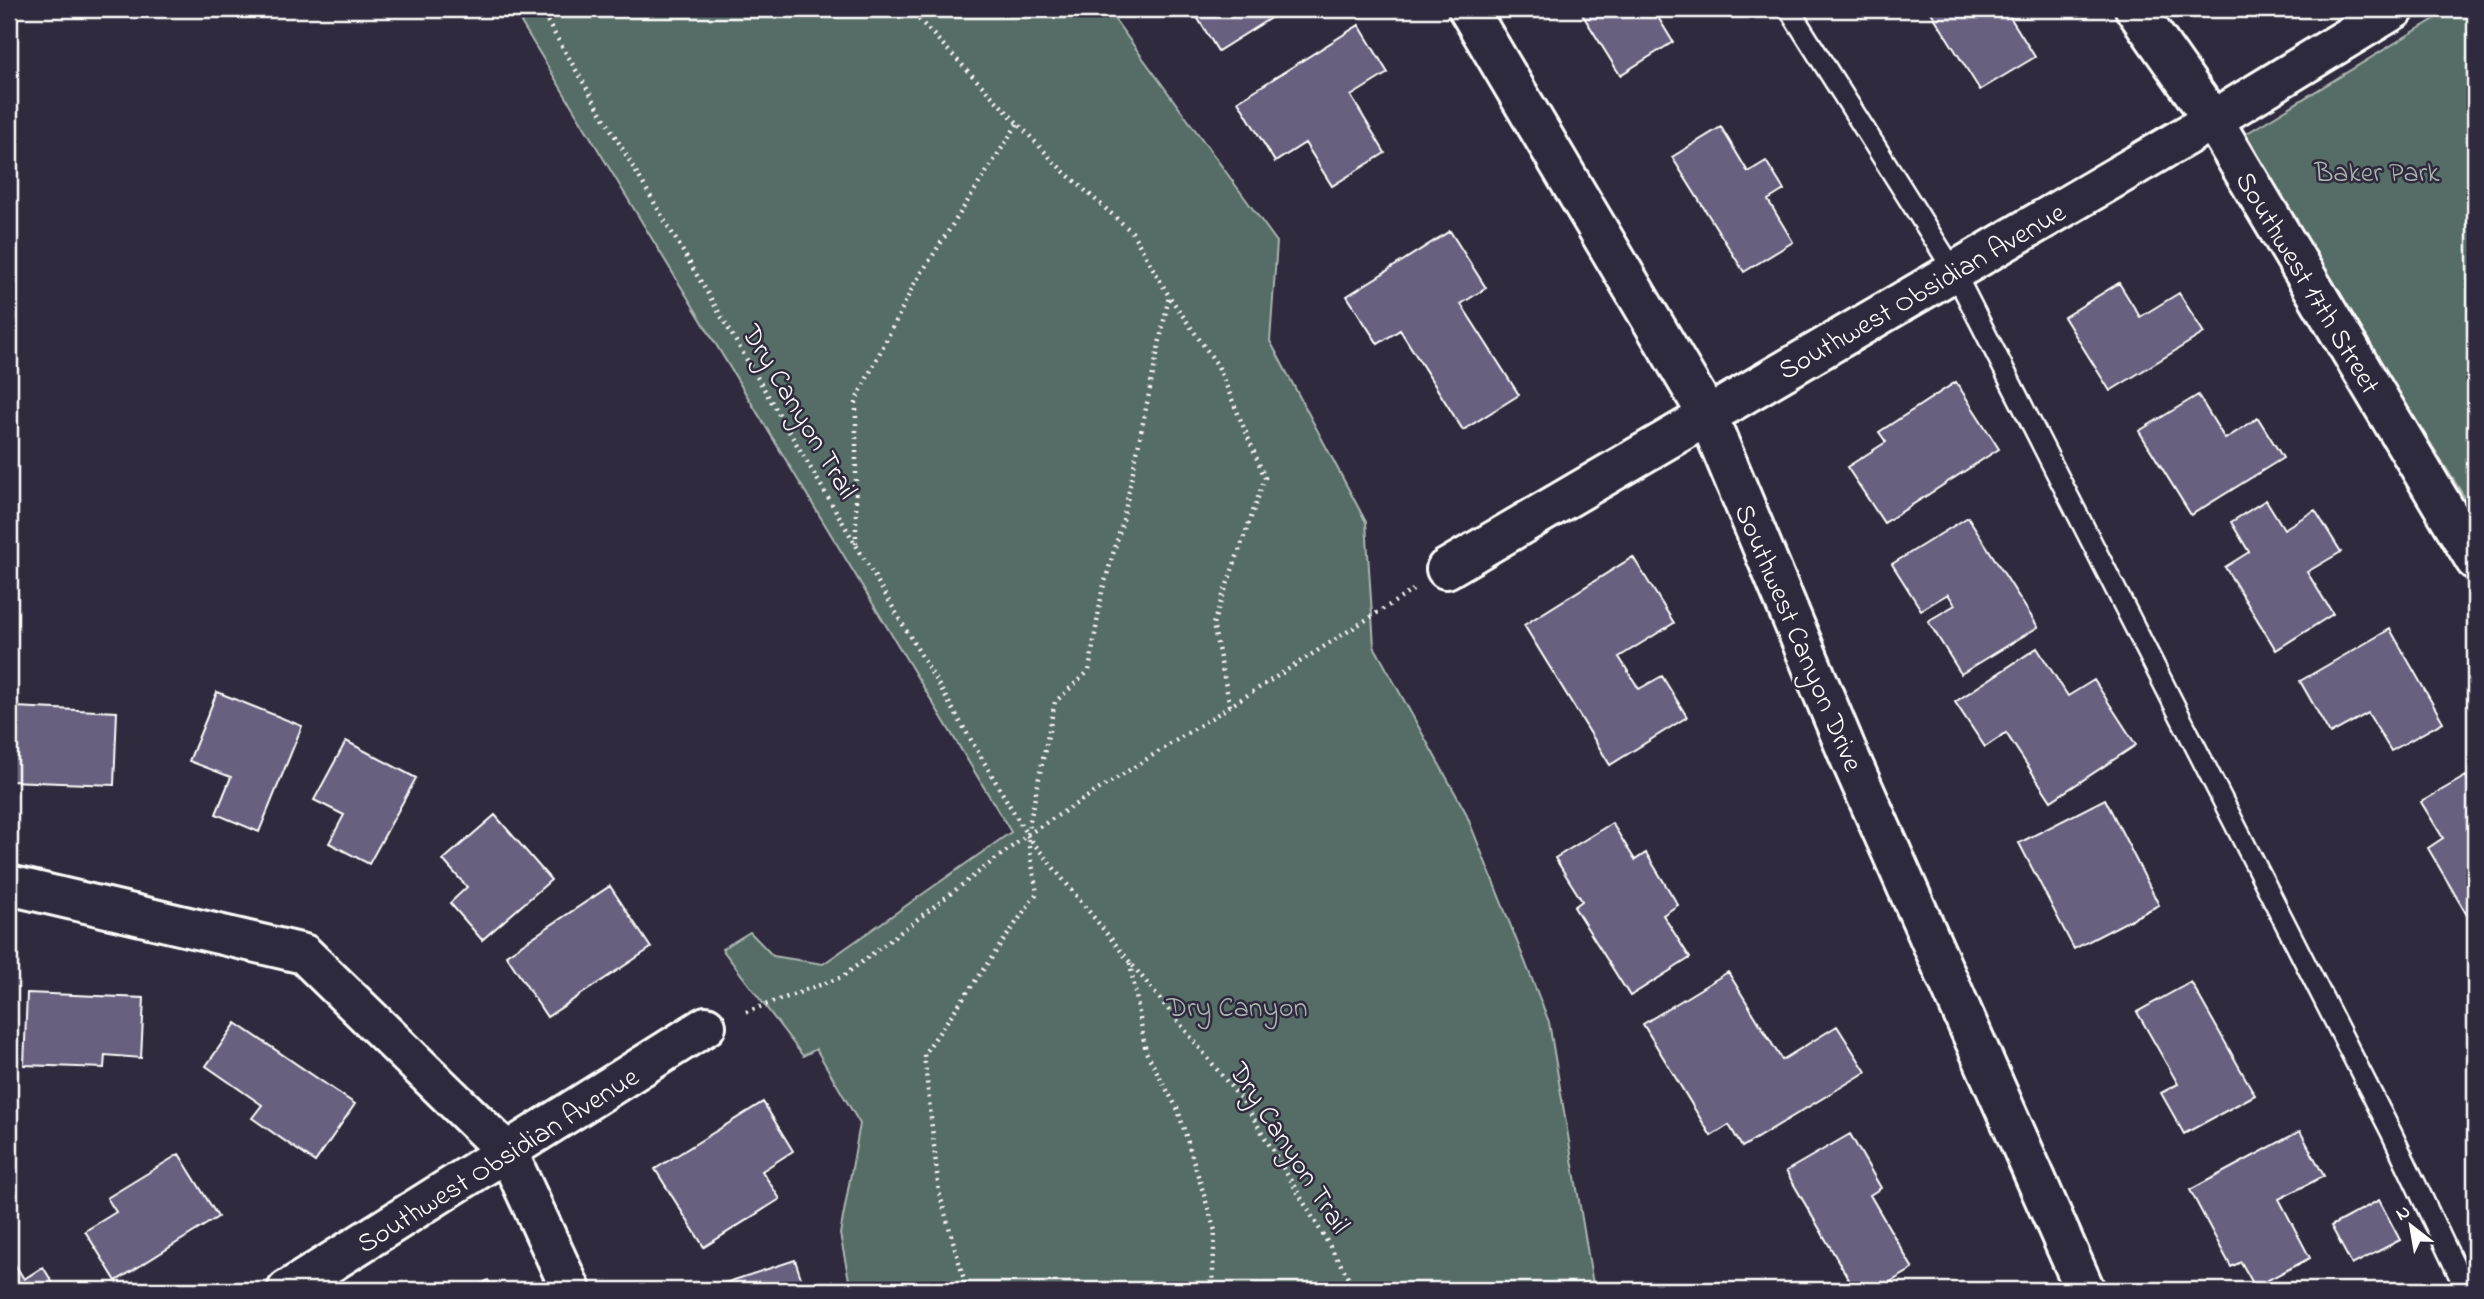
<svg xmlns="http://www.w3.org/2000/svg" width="2484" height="1299" font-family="'Indie Flower',sans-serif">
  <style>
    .green { fill: #576c66; stroke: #abb6b2; stroke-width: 2 }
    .building { fill: #69617f; stroke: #fff; stroke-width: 2 }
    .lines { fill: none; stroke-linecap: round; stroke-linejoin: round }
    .service-casing { stroke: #fff; stroke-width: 24 }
    .minor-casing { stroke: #fff; stroke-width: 44 }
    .path { stroke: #fff; stroke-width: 4.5; stroke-dasharray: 2 5; stroke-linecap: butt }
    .service { stroke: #2f2a3d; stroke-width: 19 }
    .minor { stroke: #2f2a3d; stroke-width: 38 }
    .labels { text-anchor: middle; stroke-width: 5; stroke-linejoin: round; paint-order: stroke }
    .park-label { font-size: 28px; fill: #abb6b2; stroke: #2f2a3d }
    .street-label { font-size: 28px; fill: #fff; stroke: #2f2a3d }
  </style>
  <rect width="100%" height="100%" fill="#2f2a3d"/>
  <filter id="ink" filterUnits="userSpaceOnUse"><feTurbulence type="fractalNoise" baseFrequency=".0143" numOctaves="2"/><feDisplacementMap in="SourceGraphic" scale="14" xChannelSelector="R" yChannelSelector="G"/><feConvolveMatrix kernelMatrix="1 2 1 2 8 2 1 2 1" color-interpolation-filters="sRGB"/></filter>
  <g filter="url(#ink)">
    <path class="green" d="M513,9H1107L1277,242L1270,341L1366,522L1374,646L1465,811L1549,1022L1594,1290H851L840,1234L860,1124L816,1049L803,1056L722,949L750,932L773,956L823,964L1011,832Z
      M2451,9H2475V514L2239,138Z"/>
    <path class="building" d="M1192,9H1274L1277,14L1218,51Z
      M1579,9H1653L1673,42L1620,75Z
      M1929,9H2005L2035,57L1980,90Z
      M1359,25L1388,73L1351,96L1385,153L1332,186L1305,143L1275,162L1238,101Z
      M1721,127L1748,172L1766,161L1784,190L1768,200L1793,242L1744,272L1672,157Z
      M1450,231L1486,288L1461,304L1519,395L1463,430L1400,330L1378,344L1347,296Z
      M2119,283L2140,317L2179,293L2204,333L2110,391L2064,317Z
      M1956,382L1999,449L1884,523L1847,467L1886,442L1879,432Z
      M2198,395L2225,439L2258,418L2283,458L2191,515L2139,431Z
      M2266,500L2284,529L2315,510L2341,552L2307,572L2333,614L2276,650L2225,567L2249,552L2231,522Z
      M1968,517L2038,627L1961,674L1928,621L1955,605L1948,594L1921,610L1892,564Z
      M1633,557L1674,623L1619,657L1639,689L1662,676L1687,717L1610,765L1524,625Z
      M2390,629L2443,722L2391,751L2368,713L2330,734L2300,681Z
      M2037,648L2068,696L2094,680L2136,745L2051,801L2006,733L1985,747L1955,702Z
      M217,692L302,726L259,832L216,814L231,777L189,761Z
      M15,707L117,712L114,785L9,781V730L14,731Z
      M346,741L416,778L369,864L329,843L344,815L314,800Z
      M2466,776L2475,791V929L2428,848L2443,838L2421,802Z
      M2105,799L2159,905L2074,949L2019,843Z
      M495,815L551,880L482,940L450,903L467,887L443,860Z
      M1612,823L1635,860L1646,853L1678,905L1663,915L1690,958L1630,996L1574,907L1582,901L1555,858Z
      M610,886L651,948L547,1017L506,955Z
      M1728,972L1782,1060L1837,1026L1866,1072L1742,1147L1729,1125L1711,1136L1643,1024Z
      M2191,982L2255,1095L2184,1134L2161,1093L2178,1084L2137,1012Z
      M27,993L144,998L141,1058L105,1055L104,1068L24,1065Z
      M236,1023L355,1104L315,1162L252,1118L262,1105L206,1066Z
      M763,1102L793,1151L762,1171L780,1199L704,1247L655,1169Z
      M2300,1131L2324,1176L2279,1199L2310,1258L2255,1287L2241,1262L2231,1267L2190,1190Z
      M1850,1134L1881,1188L1870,1195L1913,1269L1876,1290H1855L1786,1171Z
      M179,1154L218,1217L116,1281L85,1231L116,1212L107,1198Z
      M2379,1200L2400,1240L2352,1265L2331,1226Z
      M9,1255L24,1279L43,1267L57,1290H9Z
      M795,1260L805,1290H720L719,1285Z
      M488,1280L493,1290H469Z"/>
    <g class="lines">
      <defs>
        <path id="service" d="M1789,9L1954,271L2391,1132L2466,1290"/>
        <path id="minor" d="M1468,9L1707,414L1849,756L2085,1290
          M2135,9L2213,120L2475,560
          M1446,569L2213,120L2395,9
          M9,885L304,954L508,1153L571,1290
          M287,1290L706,1026"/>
      </defs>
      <use href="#service" class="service-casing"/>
      <use href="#minor" class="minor-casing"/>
      <path class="path" d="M540,9L1027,835L1245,1104L1356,1290
        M909,9L1062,170L1132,232L1169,296L1218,366L1265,478L1213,624L1230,706
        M856,544V400L915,283L1018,123
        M1130,963L1146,1052L1178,1110L1215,1231L1212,1290
        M746,1012L842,977L1027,835L1413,590
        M967,1290L939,1192L924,1054L1037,893L1027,835L1055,702L1089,671L1102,592L1123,520L1169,296"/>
      <use href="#service" class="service"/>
      <use href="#minor" class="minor"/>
    </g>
  </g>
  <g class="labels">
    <g class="park-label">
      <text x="2377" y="181">Baker Park</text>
      <text x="1237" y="1016">Dry Canyon</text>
    </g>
    <g class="street-label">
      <text transform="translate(2309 282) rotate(59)" y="10">Southwest 17th Street</text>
      <text transform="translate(1921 290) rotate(-30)" y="10">Southwest Obsidian Avenue</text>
      <text transform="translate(801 411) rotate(59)" y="10">Dry Canyon Trail</text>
      <text transform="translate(1800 637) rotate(67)" y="10">Southwest Canyon Drive</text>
      <text transform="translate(1291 1147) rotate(57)" y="10">Dry Canyon Trail</text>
      <text transform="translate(497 1159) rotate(-32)" y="10">Southwest Obsidian Avenue</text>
    </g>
  </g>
  <rect width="2484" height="1299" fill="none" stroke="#2f2a3d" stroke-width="35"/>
  <rect x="18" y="18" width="2449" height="1264" fill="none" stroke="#fff" stroke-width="2.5" filter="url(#ink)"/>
  <g transform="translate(2411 1226) rotate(329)" stroke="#2f2a3d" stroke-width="5" paint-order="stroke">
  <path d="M0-5L12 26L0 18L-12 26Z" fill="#ffffff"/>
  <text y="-10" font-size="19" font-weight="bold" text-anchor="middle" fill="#ffffff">N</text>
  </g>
</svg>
